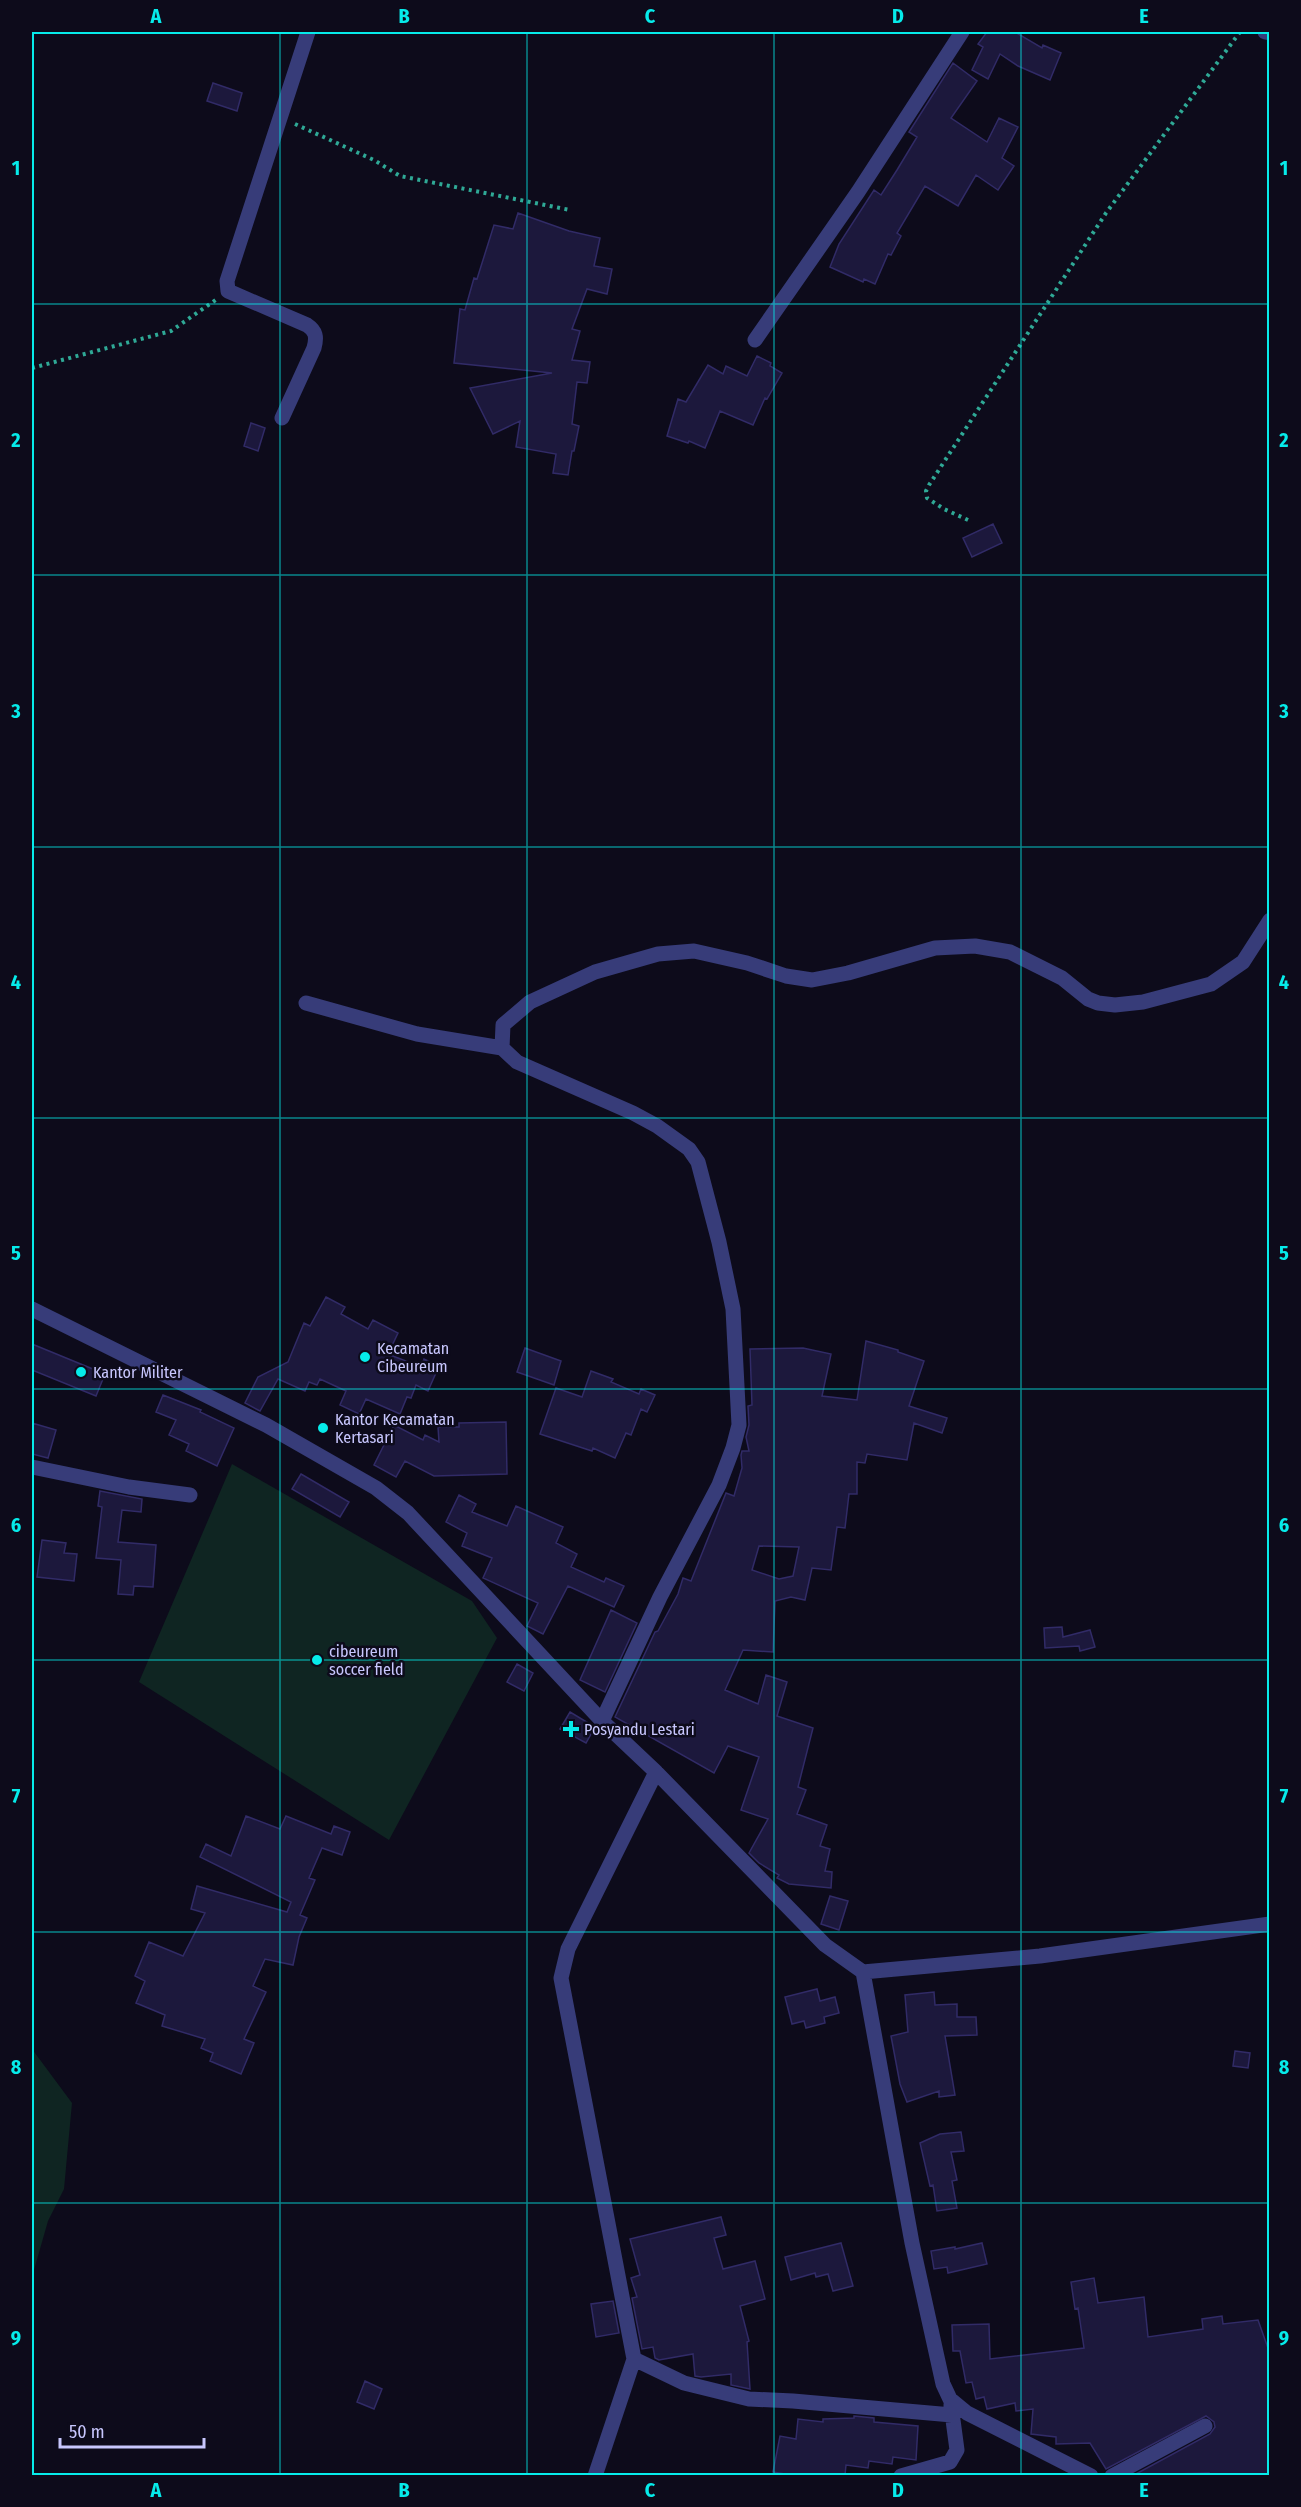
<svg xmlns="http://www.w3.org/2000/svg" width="1301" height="2507" font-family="'Fira Sans Condensed',sans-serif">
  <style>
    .green { fill: #0f2522 }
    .building { fill: #1c183c; stroke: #312b67; stroke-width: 1.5; fill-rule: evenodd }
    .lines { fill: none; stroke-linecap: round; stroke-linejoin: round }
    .path { stroke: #2fa996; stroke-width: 4; stroke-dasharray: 3 4.5; stroke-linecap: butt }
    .minor { stroke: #373c79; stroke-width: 15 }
    .grid { fill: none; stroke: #06ebea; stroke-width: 1.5; stroke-opacity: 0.55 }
    .poi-dot { fill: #06ebea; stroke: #0d0b1b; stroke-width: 2 }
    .labels { text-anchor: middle; stroke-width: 5; stroke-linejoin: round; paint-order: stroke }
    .poi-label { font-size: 16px; fill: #c8c7fe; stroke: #0d0b1b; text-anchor: start }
    .neatline { fill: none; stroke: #06ebea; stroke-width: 2 }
    .grid-label { font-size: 20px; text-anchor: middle; font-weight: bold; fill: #06ebea }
  </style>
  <rect width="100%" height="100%" fill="#0d0b1b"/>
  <path class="green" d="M232,1464L472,1601L497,1638L389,1840L139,1682Z
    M32,2049L72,2103L64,2189L48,2221L32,2277Z"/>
  <path class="building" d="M987,32H1015L1042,48L1043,45L1061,53L1050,80L1018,66L1000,54L988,79L972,70L983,47L978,44Z
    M953,63L977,81L951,118L987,142L999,118L1018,127L1002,158L1014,166L998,190L976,175L958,206L925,186L897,233L901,236L891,255L888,254L875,284L864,279L863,282L830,267L839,244L874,190L881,195L897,170L917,137L909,132Z
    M213,83L242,93L237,111L207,101Z
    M518,213L569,231L600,238L594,266L612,269L607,294L587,289L572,329L580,331L572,360L590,362L587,383L577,382L572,424L579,426L574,451H572L568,475L553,473L556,454L516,447L520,421L493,434L470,388L552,373L454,363L460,309L465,310L474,278L477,279L494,225L513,229Z
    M757,356L771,363L770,366L782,373L767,399L765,398L753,425L720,411L705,448L689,441L688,443L667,436L678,399L686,402L708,365L723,374L726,366L747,376Z
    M251,423L265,428L258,451L244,446Z
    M993,524L1002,543L972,557L963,538Z
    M326,1297L345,1307L341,1314L368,1329L373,1320L398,1333L388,1354L421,1367L424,1359L439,1366L428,1391L416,1385L411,1398L407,1397L400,1414L366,1399L359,1414L340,1405L346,1391L320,1379L317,1385L309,1382L305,1391L278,1379L260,1411L245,1403L258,1377L288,1362L304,1323L310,1326Z
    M866,1341L898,1350V1352L924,1361L909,1406L947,1418L942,1433L914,1423L907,1460L867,1454L865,1463L857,1462V1494H849L845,1528L837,1527L831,1570L812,1568L805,1600L791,1597L775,1601L773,1652L743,1650L725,1690L758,1704L766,1675L787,1682L777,1716L813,1728L798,1787L806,1790L797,1814L827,1825L820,1846L830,1849L825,1871L832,1872L831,1888L789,1884L777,1878L779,1875L759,1863L749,1853L768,1819L741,1810L759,1757L728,1746L714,1773L615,1717L655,1632L658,1631L678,1594L683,1578L691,1581L726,1493L734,1496L742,1468L741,1455L742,1451H749L746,1437L749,1425L748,1406L752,1405L750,1349L803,1348L831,1354L822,1396L857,1400ZM759,1546L799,1547L793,1576L779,1579L752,1570Z
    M32,1344L105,1374L96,1396L32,1370Z
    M525,1348L561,1361L554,1385L517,1372Z
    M591,1371L613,1379L611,1382L639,1394L641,1389L655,1395L647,1412L641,1409L631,1435L626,1433L615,1458L593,1448L592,1451L540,1434L556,1388L582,1397Z
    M163,1395L201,1410L200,1412L234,1428L217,1466L186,1451L189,1444L169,1435L176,1420L156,1412Z
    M506,1422L507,1474L434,1476L405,1461L396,1477L374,1465L394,1425L423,1440L425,1435L439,1442L438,1427H459V1423Z
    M32,1423L56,1430L48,1458L32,1454Z
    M301,1474L349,1502L340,1517L292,1489Z
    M100,1491L142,1499L141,1512L122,1510L118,1542L156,1545L153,1587L134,1586L133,1595L118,1594L121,1560L96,1558L102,1507L98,1506Z
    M459,1495L476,1504L472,1512L507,1526L516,1506L563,1527L556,1543L577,1554L571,1567L604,1582L606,1578L624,1586L614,1607L568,1586L543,1634L527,1626L538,1603L483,1578L492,1558L462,1546L467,1533L446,1522Z
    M42,1540L66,1543L64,1553L77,1554L74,1581L37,1577Z
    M611,1610L637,1623L605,1692L580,1680Z
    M1062,1627L1063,1637L1090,1630L1095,1647L1080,1651L1079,1646L1045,1648L1044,1628Z
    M517,1664L533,1673L524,1691L507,1682Z
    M570,1712L595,1727L586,1743L560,1729Z
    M246,1816L280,1829L286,1816L331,1834L334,1826L350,1832L342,1855L322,1848L309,1878L315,1880L300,1915L307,1918L299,1937L293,1965L265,1959L253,1986L266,1992L244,2039L254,2043L241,2074L210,2061L213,2053L201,2048L205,2039L162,2026L165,2015L136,2003L145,1981L135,1976L149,1942L183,1956L205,1913L191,1909L197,1886L287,1912L291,1902L200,1857L206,1844L231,1856Z
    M830,1896L848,1901L839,1930L821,1924Z
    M817,1989L820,2001L835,1997L839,2013L824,2017L825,2023L806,2028L804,2021L792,2024L785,1997Z
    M934,1992L935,2005L957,2004V2017H976L977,2035L945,2036L955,2095L939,2097V2091L907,2102L900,2084L891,2036L908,2032L905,1995Z
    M1235,2051L1250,2053L1248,2068L1233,2066Z
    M961,2132L964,2151L951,2152L957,2180L952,2181L957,2208L937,2211L933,2185L930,2186L920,2143L940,2134Z
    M721,2217L726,2235L714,2238L723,2269L755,2261L765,2299L740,2306L749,2341L747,2342L750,2389L731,2385V2374L701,2377L695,2376L693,2354L659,2360L655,2358L653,2347L642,2349L632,2298L637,2297L631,2278L640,2275L630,2239Z
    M841,2243L853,2286L833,2291L828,2274L816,2277L815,2273L791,2280L785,2257Z
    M982,2243L987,2264L948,2273L947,2267L934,2269L931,2251L955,2247V2249Z
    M1094,2278L1098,2303L1144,2297L1148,2337L1203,2329L1202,2319L1222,2316L1223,2324L1258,2320L1269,2351V2475H1209V2473L1134,2475L1210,2434L1215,2427L1214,2422L1206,2416L1106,2469L1090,2443L1056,2444V2437L1031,2434L1033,2409L1016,2411L1015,2403L987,2409L984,2397L976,2399L972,2382L966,2383L960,2351H953L952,2325L989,2324L990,2359L1084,2348L1078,2308L1075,2309L1071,2282Z
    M613,2301L619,2333L596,2337L591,2304Z
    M365,2381L382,2389L374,2409L357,2402Z
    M854,2416L874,2418V2422L918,2426L916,2460L893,2457L892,2464L869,2461L868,2468L846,2465L845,2475H791L773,2472L780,2436L796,2439L798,2419L823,2422V2419L854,2418Z"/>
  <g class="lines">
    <path class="path" d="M295,124L374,160L400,176L570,210
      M32,368L171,331L217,299
      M968,520L944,509L927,498L926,491L929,485L1106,213L1240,32"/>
    <path class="minor" d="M1265,32L1270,33
      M755,340L858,192L962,32
      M282,418L314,348C317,337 316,331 307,325L228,291L227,281L308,32
      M306,1003L417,1034L502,1048
      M32,1309L266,1425L376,1488L408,1513L602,1721L656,1772L825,1945L863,1972L912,2243L943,2384L950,2399L967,2413L1091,2476
      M32,1467L129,1487L190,1495
      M602,1721L660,1597L719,1485L733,1448L739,1425L733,1309L719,1242L698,1162L689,1149L657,1126L633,1113L517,1062L502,1048L503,1025L530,1002L595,972L658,954L694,951L747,963L786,976L812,980L848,973L935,948L975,946L1010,952L1062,978L1088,999L1098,1003L1115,1005L1143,1002L1211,984L1243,962L1270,920
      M863,1972L1040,1956L1270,1924
      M634,2359L684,2383L749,2399L793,2401L952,2415
      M595,2476L634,2359L561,1978L568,1949L656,1772
      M901,2476L950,2462L957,2450L951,2405
      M1112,2476L1205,2426"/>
  </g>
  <path class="grid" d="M280,32V2476M527,32V2476M774,32V2476M1021,32V2476M32,304H1270M32,575H1270M32,847H1270M32,1118H1270M32,1389H1270M32,1660H1270M32,1932H1270M32,2203H1270"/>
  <g class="poi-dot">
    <circle cx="365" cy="1357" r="6"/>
    <circle cx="81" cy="1372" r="6"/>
    <circle cx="323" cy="1428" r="6"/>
    <circle cx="317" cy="1660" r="6"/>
    <path d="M568 1720h6v6h6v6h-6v6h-6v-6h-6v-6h6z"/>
  </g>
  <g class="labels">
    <g class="poi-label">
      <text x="377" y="1354">Kecamatan<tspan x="377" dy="18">Cibeureum</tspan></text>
      <text x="93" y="1378">Kantor Militer</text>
      <text x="335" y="1425">Kantor Kecamatan<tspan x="335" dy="18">Kertasari</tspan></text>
      <text x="329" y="1657">cibeureum<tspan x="329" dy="18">soccer field</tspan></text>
      <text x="584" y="1735">Posyandu Lestari</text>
    </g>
  </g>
  <rect width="1301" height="2507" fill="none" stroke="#0d0b1b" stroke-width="66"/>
  <path d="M60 2438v9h144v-9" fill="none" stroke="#c8c7fe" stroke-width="3"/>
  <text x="69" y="2438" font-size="18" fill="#c8c7fe" stroke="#0d0b1b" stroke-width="4.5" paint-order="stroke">50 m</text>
  <rect x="33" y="33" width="1235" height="2441" class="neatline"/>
  <g class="grid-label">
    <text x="156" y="23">A</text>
    <text x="404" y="23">B</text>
    <text x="650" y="23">C</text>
    <text x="898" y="23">D</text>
    <text x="1144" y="23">E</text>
    <text x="16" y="175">1</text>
    <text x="1284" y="175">1</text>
    <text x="16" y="447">2</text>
    <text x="1284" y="447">2</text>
    <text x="16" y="718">3</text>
    <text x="1284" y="718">3</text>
    <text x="16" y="989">4</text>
    <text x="1284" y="989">4</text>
    <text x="16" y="1260">5</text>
    <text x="1284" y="1260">5</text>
    <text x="16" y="1532">6</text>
    <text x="1284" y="1532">6</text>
    <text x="16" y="1803">7</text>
    <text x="1284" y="1803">7</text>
    <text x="16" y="2074">8</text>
    <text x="1284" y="2074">8</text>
    <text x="16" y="2345">9</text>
    <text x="1284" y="2345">9</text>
    <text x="156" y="2497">A</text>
    <text x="404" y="2497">B</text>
    <text x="650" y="2497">C</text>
    <text x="898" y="2497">D</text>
    <text x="1144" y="2497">E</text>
  </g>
</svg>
